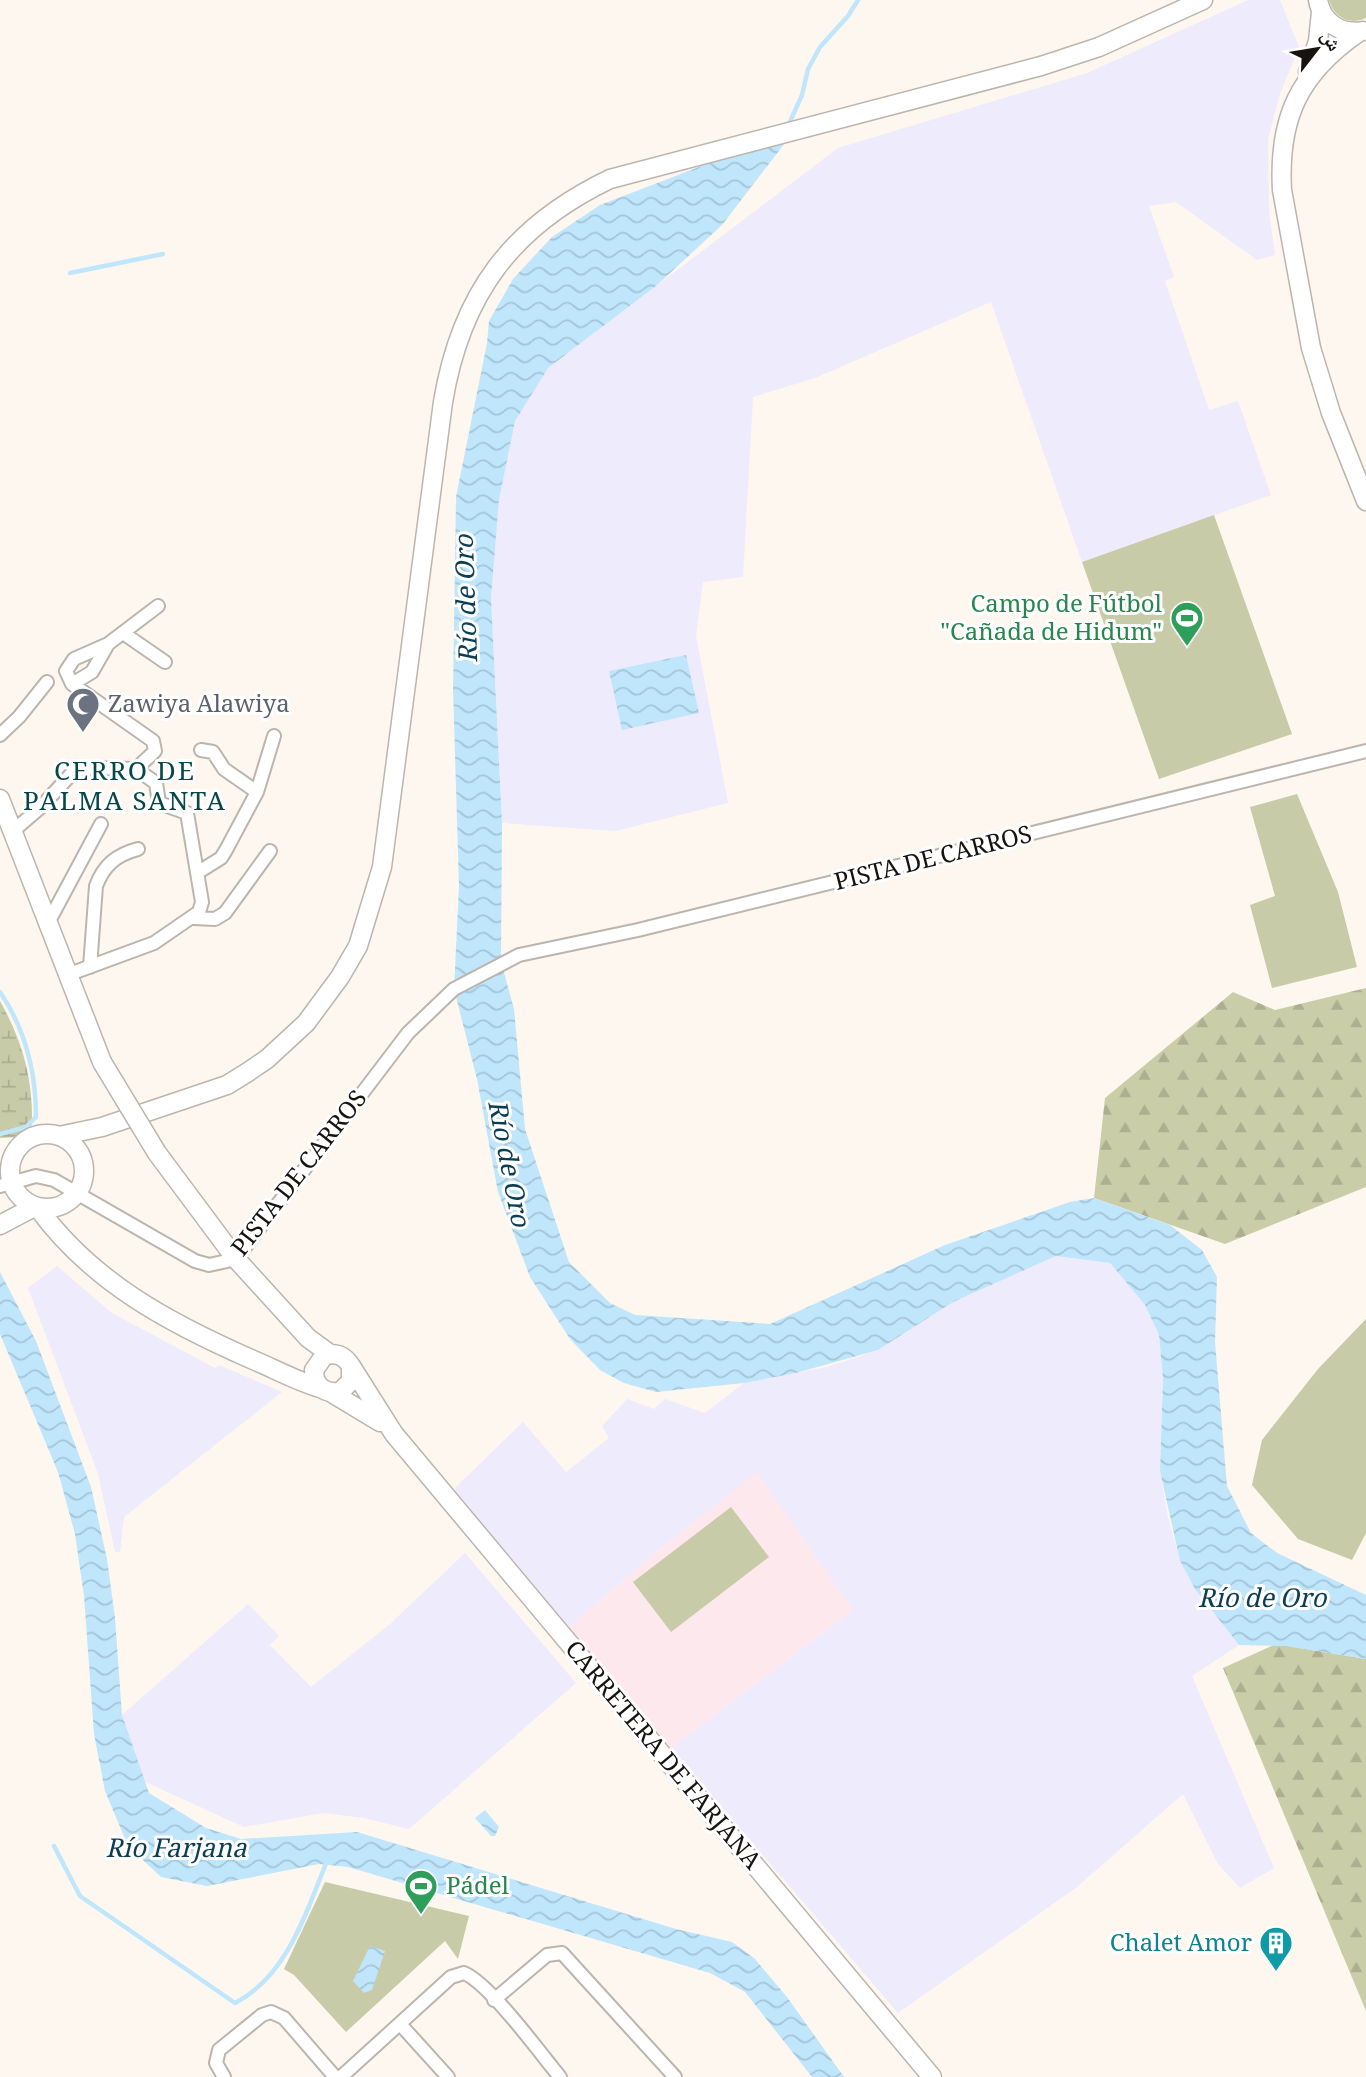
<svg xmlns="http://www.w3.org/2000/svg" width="1366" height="2077" font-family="Georgia,'Noto Naskh Arabic',serif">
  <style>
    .commercial { fill: #eeebfd }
    .education { fill: #fde8ed }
    .forest { fill: url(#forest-firs) }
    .wetland { fill: url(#wetland-marsh) }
    .green { fill: #c7cba8 }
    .water { fill: url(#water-waves) }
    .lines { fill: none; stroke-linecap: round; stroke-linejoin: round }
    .stream { stroke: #c0e6fc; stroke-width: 4.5 }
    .street-casing { stroke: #bbb5ae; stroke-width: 16 }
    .secondary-casing { stroke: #bbb5ae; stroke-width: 21 }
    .street { stroke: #fff; stroke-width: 12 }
    .secondary { stroke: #fff; stroke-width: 18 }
    .secondary-bridge-casing { stroke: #bbb5ae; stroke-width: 21; stroke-linecap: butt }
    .secondary-bridge { stroke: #fff; stroke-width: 18 }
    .labels { text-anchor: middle; stroke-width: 6; stroke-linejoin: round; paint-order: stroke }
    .leisure-label { font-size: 24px; fill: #27864d; stroke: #fff; text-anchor: end }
    .worship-label { font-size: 24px; fill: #5b616d; stroke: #fff; text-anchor: start }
    .street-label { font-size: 24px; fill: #161311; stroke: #fff }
    .culture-label { font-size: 24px; fill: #0d838f; stroke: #fff; text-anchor: end }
    .water-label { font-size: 26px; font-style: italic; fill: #0b3d54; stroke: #fff }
    .neighbourhood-label { font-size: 26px; letter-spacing: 2px; fill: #064848; stroke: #fff }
  </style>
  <defs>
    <pattern id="forest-firs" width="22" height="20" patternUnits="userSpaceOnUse" patternTransform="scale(1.75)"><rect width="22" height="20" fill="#c9cea9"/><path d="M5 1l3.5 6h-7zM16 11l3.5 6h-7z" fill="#acb090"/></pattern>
    <pattern id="wetland-marsh" width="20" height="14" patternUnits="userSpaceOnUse" patternTransform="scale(1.75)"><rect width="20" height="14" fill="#c7cba8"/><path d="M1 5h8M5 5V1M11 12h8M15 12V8" fill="none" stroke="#aaad90"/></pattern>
    <pattern id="water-waves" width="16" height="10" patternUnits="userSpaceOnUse" patternTransform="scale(1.75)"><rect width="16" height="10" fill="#c0e6fc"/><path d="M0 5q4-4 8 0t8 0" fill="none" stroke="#a4c4d7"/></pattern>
  </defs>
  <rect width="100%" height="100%" fill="#fdf7ef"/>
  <path class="commercial" d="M1248,0H1280L1299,47L1280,94L1268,139L1269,211L1275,255L1257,260L1176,202L1149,206L1174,277L1165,281L1209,410L1238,401L1271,495L1082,562L991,302L815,378L753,397L743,577L703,582L696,636L728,803L615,831L502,823L491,598L497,509L508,443L517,414L548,368L838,148L1087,73Z
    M1056,1256L1110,1263L1145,1305L1159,1335L1163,1379L1160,1471L1168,1517L1180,1561L1195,1589L1239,1645L1192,1676L1274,1868L1240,1888L1218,1864L1183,1794L1077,1887L898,2013L671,1748L853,1610L757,1473L657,1551L569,1627L454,1489L523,1422L566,1472L609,1438L602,1426L627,1399L654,1409L665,1399L705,1413L744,1383L827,1367L878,1350L953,1302Z
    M57,1266L112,1313L215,1368L219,1365L282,1392L124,1517L120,1552H115L98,1474L28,1288Z
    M465,1553L576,1683L409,1829L364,1818L323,1813L244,1827L141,1780L122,1715L248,1604L279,1636L270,1645L311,1687L390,1624Z"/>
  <path class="education" d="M757,1472L853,1610L671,1748L569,1627L657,1551Z"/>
  <path class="forest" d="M1366,988V1187L1225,1244L1094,1198L1105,1098L1233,992L1275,1010Z
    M1276,1644L1366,1659V2011L1223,1668Z"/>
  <path class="wetland" d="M0,1001C23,1042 33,1079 32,1125L17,1137L0,1138Z"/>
  <path class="green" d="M1329,0H1366V18C1349,26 1334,17 1329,0Z
    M1214,515L1292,734L1159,779L1082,562Z
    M1297,794L1338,892L1357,967L1272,988L1250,905L1275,896L1250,807Z
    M1366,1319V1533L1352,1560L1298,1539L1252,1485L1262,1440L1318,1369Z
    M731,1507L769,1557L671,1632L633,1582Z
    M325,1882L469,1916L458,1959L445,1941L346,2032L294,1975L284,1969Z"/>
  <path class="water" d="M795,130L722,225L656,286L548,368L515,421L499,499L491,598L502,823L501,962L514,1009L525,1129L569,1262L610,1303L635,1315L770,1324L945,1245L1070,1202L1094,1198L1170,1225L1202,1250L1217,1277L1215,1342L1227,1486L1251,1533L1277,1553L1366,1595V1659L1286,1646L1239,1645L1195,1589L1180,1561L1160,1471L1163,1379L1159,1335L1145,1305L1110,1263L1056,1256L953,1302L878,1350L796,1373L744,1383L656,1392L624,1383L600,1370L570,1339L530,1277L498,1192L477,1079L454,989L459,886L453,689L456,497L487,343L489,321L513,279L552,237L600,205Z
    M686,655L699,713L622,730L609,671Z
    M0,1272L36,1341L91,1487L107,1559L115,1618L122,1715L149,1793L206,1828L241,1839L357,1832L676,1929L732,1942L754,1958L787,1997L844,2077H812L745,1992L710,1973L348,1867L319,1864L207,1886L161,1877L128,1846L105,1791L94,1734L84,1596L75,1534L58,1472L0,1334Z
    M485,1810L499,1827L495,1836H491L475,1818Z
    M370,1946L385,1951L372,1990L364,1993L353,1981Z"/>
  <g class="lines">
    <path class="stream" d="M788,126L802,95L808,69L820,47L848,16L858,0
      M70,273L163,254
      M0,992C25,1029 36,1073 36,1117L26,1127L0,1134
      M54,1846L80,1896L235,2003C287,1976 306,1913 327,1861"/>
    <defs>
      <path id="street" d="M123,633L165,662
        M72,684L92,672L108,644
        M0,735L19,717L47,682
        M201,750L213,752L224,769L257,792
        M136,769L155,751L153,741L72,684L66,671L74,659L108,644L158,606
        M13,831L41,807L74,771L91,768L136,769L156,783L159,803L187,813L202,902L199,912L154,943L67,975
        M197,873L221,858L226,850L257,792L274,736
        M194,918L215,919L225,913L270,851
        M48,923L101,824
        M90,967L96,886C104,865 116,855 138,849
        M0,1186L36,1176L54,1180L195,1261L209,1265L236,1259L408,1033L454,989L519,955L638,930L1366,751
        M494,2000L547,1955L562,1953L675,2077
        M400,2024L448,2077
        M224,2077L216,2063L219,2050L262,2015L271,2012L284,2018L335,2077
        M341,2077L451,1977L464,1973C490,1984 540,2053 560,2077"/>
      <path id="secondary" d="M1318,0C1322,22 1340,35 1363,31
        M1359,32C1299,73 1278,118 1282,190L1311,348L1331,413L1366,501
        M1308,72L1318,41L1321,12
        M0,799L102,1062
        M10 1171a37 37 0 1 1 74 0a37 37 0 1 1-74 0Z
        M59,1136L102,1127L227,1085L248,1072L267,1059L306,1023L340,977L358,946L382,867L443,402C461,294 512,226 610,179L1041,66L1099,47L1203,0
        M157,1153L236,1259L308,1338L330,1354
        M38,1208C92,1282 169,1323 251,1359C275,1369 296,1381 320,1388
        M0,1225L34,1207
        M351,1366V1381L340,1392C324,1394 314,1386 314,1370L324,1356C335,1352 344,1355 351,1366L394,1434L932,2077
        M332,1393L380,1422"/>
    </defs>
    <use href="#street" class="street-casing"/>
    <use href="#secondary" class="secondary-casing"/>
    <use href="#street" class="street"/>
    <use href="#secondary" class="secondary"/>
    <defs>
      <path id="secondary-bridge" d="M102,1062L157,1153"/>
    </defs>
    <use href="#secondary-bridge" class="secondary-bridge-casing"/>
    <use href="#secondary-bridge" class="secondary-bridge"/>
  </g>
  <defs>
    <symbol id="stadium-pin" viewBox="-11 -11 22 30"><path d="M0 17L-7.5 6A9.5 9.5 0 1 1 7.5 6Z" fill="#2e9e5b" stroke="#fff"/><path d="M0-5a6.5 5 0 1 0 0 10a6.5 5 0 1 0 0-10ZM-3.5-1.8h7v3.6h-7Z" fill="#fff"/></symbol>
    <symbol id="mosque-pin" viewBox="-11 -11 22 30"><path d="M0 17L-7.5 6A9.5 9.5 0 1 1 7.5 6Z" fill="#6b7280" stroke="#fff"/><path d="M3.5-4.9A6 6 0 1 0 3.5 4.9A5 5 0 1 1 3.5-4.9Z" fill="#fff"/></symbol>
    <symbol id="building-pin" viewBox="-11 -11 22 30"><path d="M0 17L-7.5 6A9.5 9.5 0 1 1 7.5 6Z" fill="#0f9aa8" stroke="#fff"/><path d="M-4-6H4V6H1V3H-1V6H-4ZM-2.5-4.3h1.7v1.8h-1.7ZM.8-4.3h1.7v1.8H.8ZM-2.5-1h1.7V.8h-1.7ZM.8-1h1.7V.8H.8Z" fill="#fff"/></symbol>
  </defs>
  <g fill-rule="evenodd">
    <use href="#stadium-pin" x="1168" y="599" width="38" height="52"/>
    <use href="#mosque-pin" x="64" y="685" width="38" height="52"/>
    <use href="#stadium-pin" x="402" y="1867" width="38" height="52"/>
    <use href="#building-pin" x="1257" y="1924" width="38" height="52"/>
  </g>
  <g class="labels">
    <g class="leisure-label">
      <text x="1162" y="612">Campo de Fútbol<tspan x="1162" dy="28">"Cañada de Hidum"</tspan></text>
      <text x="446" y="1894" text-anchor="start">Pádel</text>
    </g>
    <g class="worship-label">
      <text x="108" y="712">Zawiya Alawiya</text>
    </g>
    <g class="street-label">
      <text transform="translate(933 858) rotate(-14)" y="8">PISTA DE CARROS</text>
      <text transform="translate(299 1173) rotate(-52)" y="8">PISTA DE CARROS</text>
      <text transform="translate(663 1755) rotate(50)" y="8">CARRETERA DE FARJANA</text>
    </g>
    <g class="culture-label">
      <text x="1252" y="1951">Chalet Amor</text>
    </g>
    <g class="water-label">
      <text transform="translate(466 599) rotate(-92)" y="9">Río de Oro</text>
      <text transform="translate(509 1163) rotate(79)" y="9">Río de Oro</text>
      <text x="1262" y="1607">Río de Oro</text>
      <text x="176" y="1857">Río Farjana</text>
    </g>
    <g class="neighbourhood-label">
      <text x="125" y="780">CERRO DE<tspan x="125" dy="30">PALMA SANTA</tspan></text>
    </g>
  </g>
  <g transform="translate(1317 49) rotate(59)" stroke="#ffffff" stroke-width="5" paint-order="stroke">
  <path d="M0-5L12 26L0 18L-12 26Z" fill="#161311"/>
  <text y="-10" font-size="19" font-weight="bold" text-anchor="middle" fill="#161311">ش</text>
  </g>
</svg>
